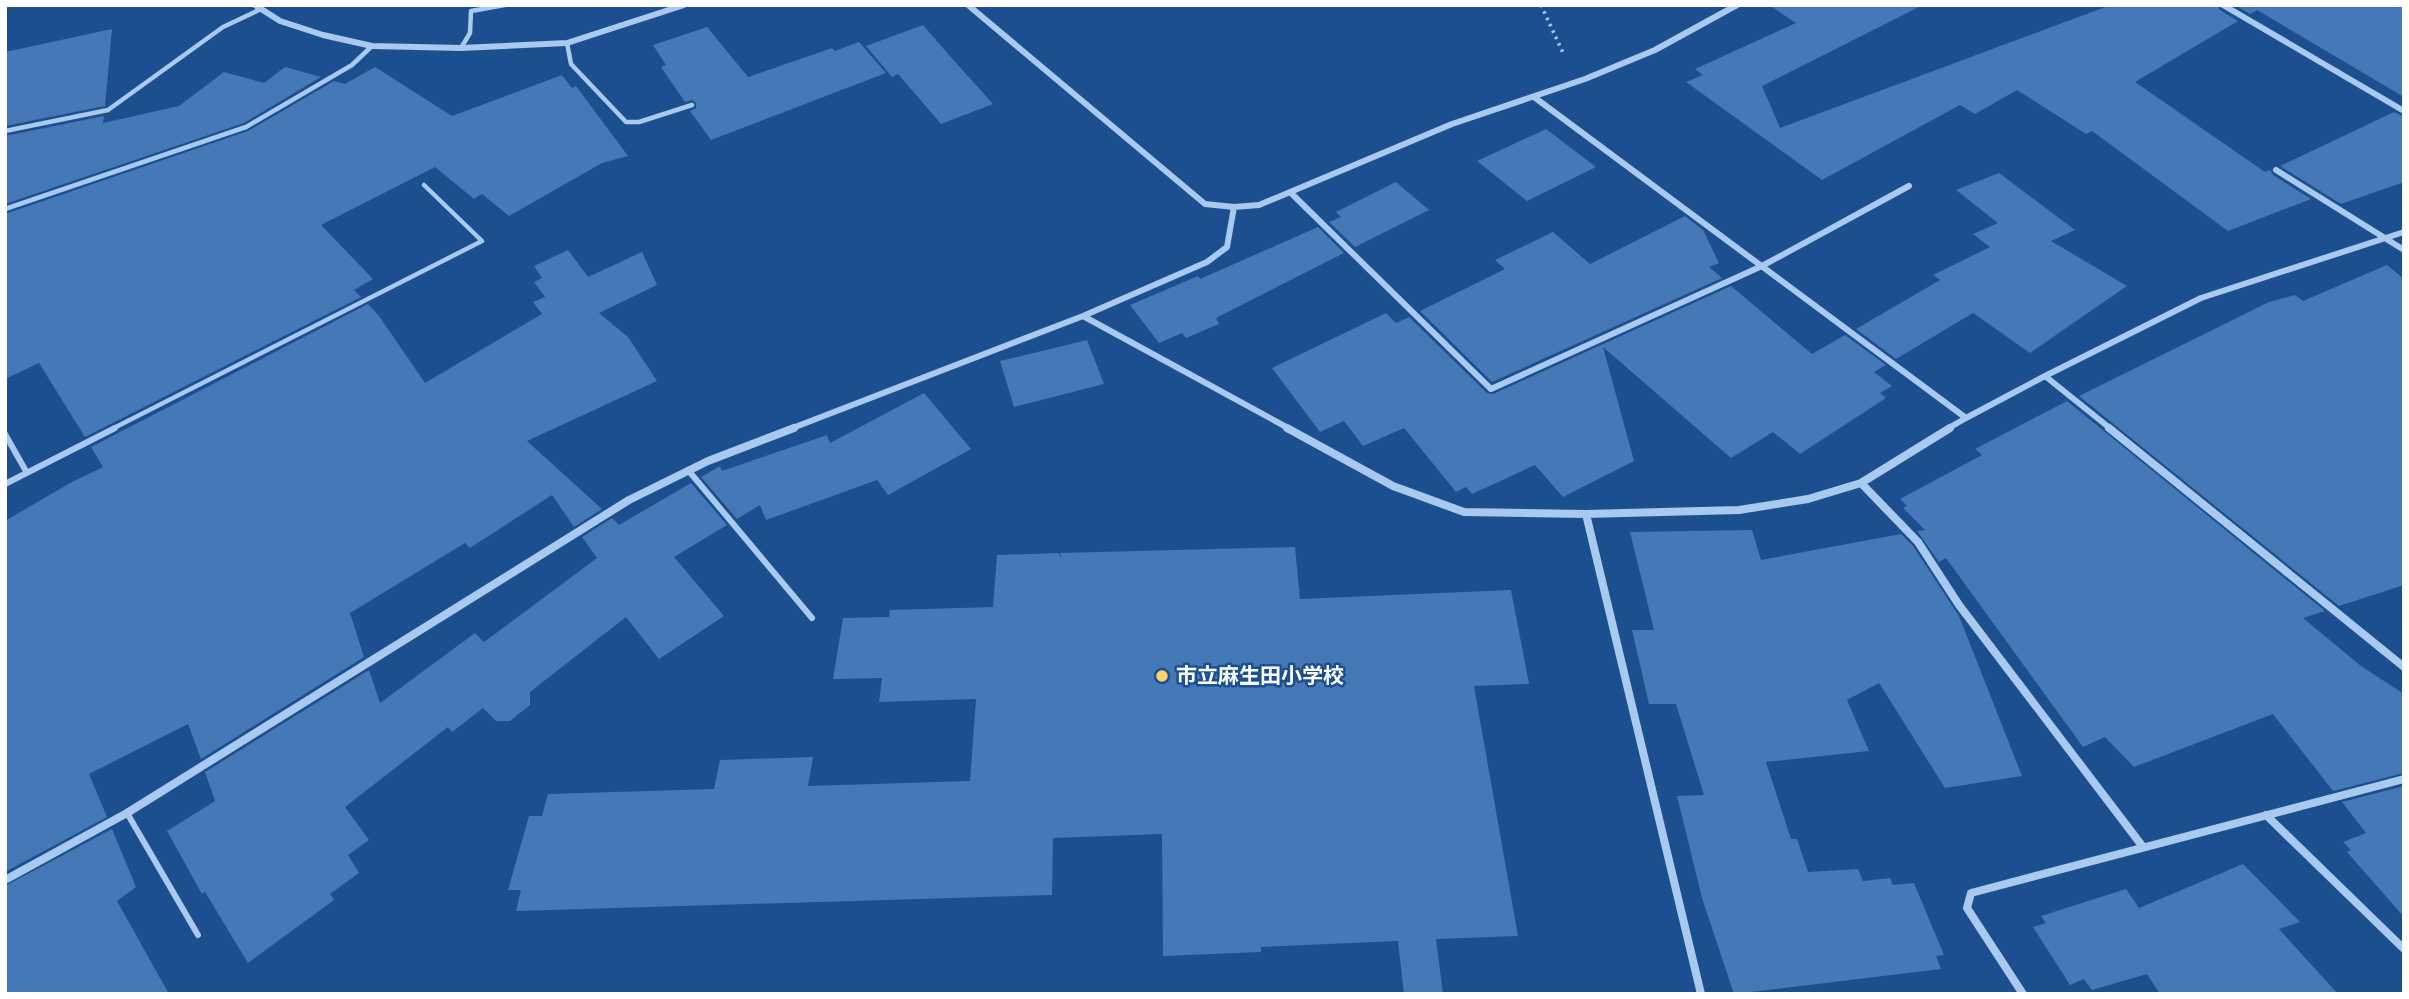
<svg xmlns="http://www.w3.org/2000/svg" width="2409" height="999" font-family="'PT Sans Narrow','Noto Sans JP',sans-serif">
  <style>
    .building { fill: #4478b7 }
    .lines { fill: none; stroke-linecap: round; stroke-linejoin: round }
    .path { stroke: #a9c9ee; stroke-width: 3.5; stroke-dasharray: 2.5 4.5; stroke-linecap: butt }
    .lane-far1 { stroke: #a9c9ee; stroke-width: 4.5 }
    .lane { stroke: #a9c9ee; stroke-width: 6 }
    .street-far1 { stroke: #a9c9ee; stroke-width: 6 }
    .street { stroke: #a9c9ee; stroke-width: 8 }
    .poi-dot { fill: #ffd166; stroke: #1b4f8f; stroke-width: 2.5 }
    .labels { text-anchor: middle; stroke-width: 5; stroke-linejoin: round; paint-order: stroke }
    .poi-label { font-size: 21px; font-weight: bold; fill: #fff; stroke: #1b4f8f; text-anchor: start }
  </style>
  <rect width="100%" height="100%" fill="#1b4f8f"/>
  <path class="building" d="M1769,5H1923L1762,86L1780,128L2111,5H2217L2220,10L2238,21L2135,82L2265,172L2270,170L2273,175L2311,199L2228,231L2092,131L2086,134L2017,90L1975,114L1960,105L1822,180L1686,82L1703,75L1695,69L1796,23Z
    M2235,5H2404V97L2257,10L2250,14Z
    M923,25L949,55L993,104L941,124L898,74L892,77L866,46Z
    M707,27L748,77L832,48L835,51L859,42L886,73L711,140L690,111L696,108V103L692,100L685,102L661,67L666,65L653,45Z
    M112,29L105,106L5,126V52Z
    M285,67L321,77L244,123L5,204V136L104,116L103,123L179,106L224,72L264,83Z
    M375,67L452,116L562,75L572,88L576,86L628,156L602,163L509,216L482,194L474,199L435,167L321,225L373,279L354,290L361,297L85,437L39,363L5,379V214L248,131L334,81L345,84Z
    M2394,112L2404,117V182L2341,204L2280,166Z
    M1546,129L1596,167L1527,201L1477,161Z
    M1999,173L2075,230L2051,241L2127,286L2030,353L1973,313L1896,359L1856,329L1940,280L1933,275L1990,247L1973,234L1998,223L1956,190Z
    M1396,182L1429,210L1355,247L1329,222L1341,217L1336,212Z
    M1685,216L1703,230L1719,263L1709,267L1722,278L1492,382L1420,311L1505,269L1495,260L1553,232L1590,264Z
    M1318,227L1344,253L1216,318L1219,324L1186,338L1182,333L1159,343L1130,305L1198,276L1200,279Z
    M568,250L588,277L642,252L657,285L599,313L628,337L657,381L527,441L602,509L574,527L552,495L470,548L465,543L350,613L364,657L201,759L188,724L89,774L107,817L5,872V521L70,483L103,467L91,447L368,304L379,316L425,383L542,314L533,302L545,297L534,282L542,278L534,266Z
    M2387,265L2404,279V585L2339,606L2079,396L2269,302L2295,295L2303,301Z
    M1731,286L1812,354L1845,335L1886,365L1874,372L1892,386L1880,393L1886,398L1800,454L1773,432L1731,458L1603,347L1634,461L1563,497L1535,465L1472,494L1466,487L1456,492L1404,428L1363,446L1344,421L1320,432L1272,368L1386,313L1396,323L1409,317L1487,393L1493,394Z
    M1087,340L1104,384L1014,407L1000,361Z
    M924,393L971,449L888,495L877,480L766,520L760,505L737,519L701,477L720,466L722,471L827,435L830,443Z
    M2067,401L2325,611L2303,618L2361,666L2404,694V773L2333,791L2273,714L2134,767L2105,737L2083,747L1946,558L1939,562L1917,531L1925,530L1903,508L1907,506L1900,499L1982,455L1975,449Z
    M691,483L727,525L674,557L724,616L659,659L626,617L530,692V705L510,721H496L483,708L452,732L448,727L345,807L369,840L348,855L359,873L330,894L334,900L248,963L205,892L202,894L167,831L215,801L205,772L369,670L380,703L475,633L484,642L597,558L582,537L612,518L619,525Z
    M1752,530L1761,560L1901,534L1913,546L1959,616L2022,776L1945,788L1879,683L1847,700L1869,751L1766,762L1791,839H1797L1808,872L1858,869L1863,881L1890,878L1893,885L1914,883L1944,955L1936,956L1941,969L1734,994L1702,898L1677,796L1704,795L1676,704H1649L1632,630H1654L1630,532Z
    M1295,547L1300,599L1511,590L1529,684L1474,686L1518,936L1436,939L1443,994H1404L1398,941L1261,947V952L1163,956L1162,834L1053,838L1052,895L516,911L521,890H508L529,816H542L548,794L714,789L720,760L813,757L808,786L970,781L976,699L879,702L882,678L833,679L843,618L889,617L890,610L993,607L997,555L1058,553L1062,558L1060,553Z
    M2404,786V917L2347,852L2351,850L2343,842L2366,833L2342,802Z
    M112,829L136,887L117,901L169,994H5V886Z
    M2243,864L2300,922L2279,929L2338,994H2160L2147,974L2092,990L2084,979L2070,985L2033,927L2046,923L2041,916L2126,889L2139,908Z"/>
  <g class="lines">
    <path class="path" d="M1541,5L1564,55"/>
    <path class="lane-far1" d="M567,43L571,64L626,122H639L692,105
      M461,48L470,33L471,11L505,5
      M5,131L108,110L223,27L259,10
      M5,209L246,127L352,65L372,46
      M112,429L482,241L424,185"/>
    <path class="lane" d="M5,434L27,473
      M688,470L812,618
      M5,484L115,428
      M127,813L198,935"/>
    <path class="street-far1" d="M255,5L280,21L323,35L372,46L461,48L567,43L684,5
      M968,5L1205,204L1234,207L1259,205L1452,124L1585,79L1655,50L1737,5
      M2223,5L2404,111
      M1534,97L1966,418L2045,376L2111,429
      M2276,170L2404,250
      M1291,193L1491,389L1762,266L1909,186
      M1083,316L1207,262L1227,247L1234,207
      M2045,376L2201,298L2404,232
      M790,429L1083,316L1290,429
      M1947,429L1966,418"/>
    <path class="street" d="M1287,428L1393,486L1464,512L1586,514L1739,510L1808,499L1861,483L1950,428
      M2109,428L2404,667
      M1861,483L1918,542L1959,605L2143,847
      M1586,514L1701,994
      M2266,815L2404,949
      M5,880L127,813L629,500L708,461L794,428
      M2023,994L1967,908L1971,893L2404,779"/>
  </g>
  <circle class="poi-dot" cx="1162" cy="676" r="7"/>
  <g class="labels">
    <g class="poi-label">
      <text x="1176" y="683">市立麻生田小学校</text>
    </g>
  </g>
  <rect width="2409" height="999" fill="none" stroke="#ffffff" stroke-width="14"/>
</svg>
